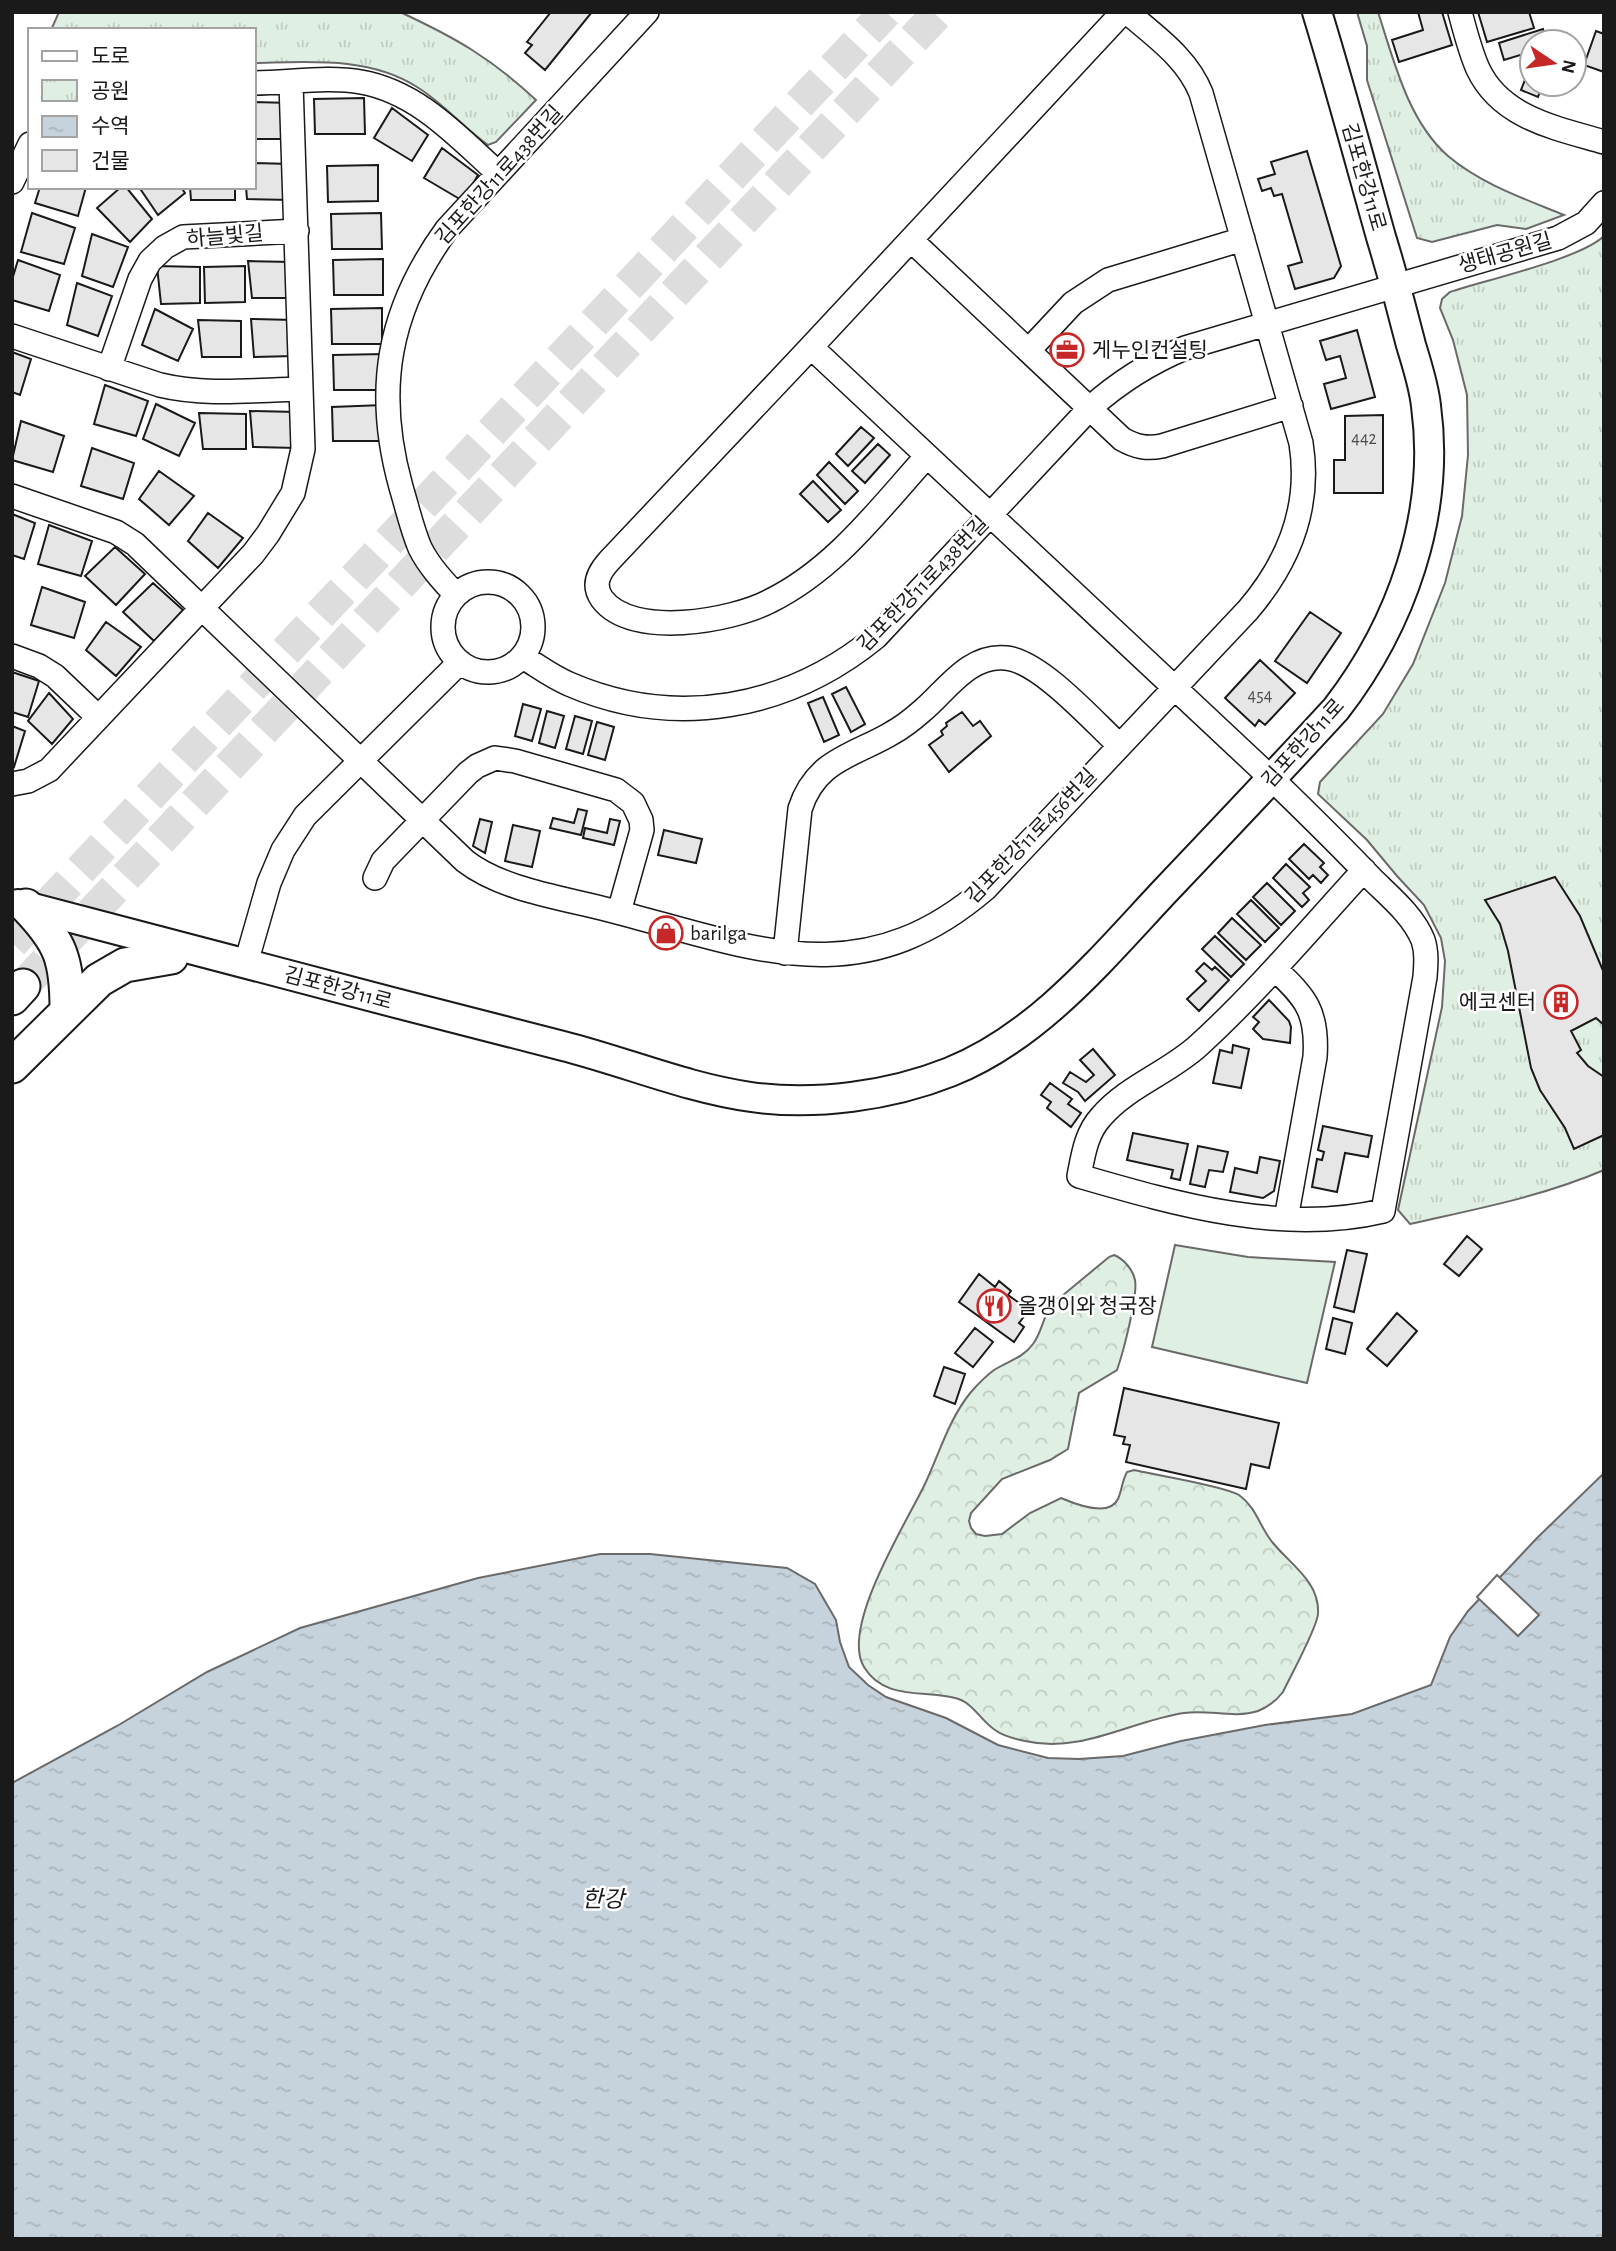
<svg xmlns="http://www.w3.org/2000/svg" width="1616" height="2251" font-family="'Alegreya Sans','Noto Sans KR',sans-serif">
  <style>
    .grass { fill: #e0efe3; stroke: #6a6a6a; stroke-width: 2 }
    .forest { fill: url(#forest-crowns); stroke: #6a6a6a; stroke-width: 2 }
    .park { fill: url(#park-tufts); stroke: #6a6a6a; stroke-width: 2 }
    .water { fill: url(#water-ripples); stroke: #6a6a6a; stroke-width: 2 }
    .pier { fill: #fff; stroke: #6a6a6a; stroke-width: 2 }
    .building { fill: #e6e6e6; stroke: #1a1a1a; stroke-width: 2 }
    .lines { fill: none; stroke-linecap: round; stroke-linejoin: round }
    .highway-tunnel { stroke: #ddd; stroke-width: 33; stroke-dasharray: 33 17; stroke-linecap: butt }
    .minor-casing { stroke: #1a1a1a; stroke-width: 26 }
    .major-casing { stroke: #1a1a1a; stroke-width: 32 }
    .highway-casing { stroke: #1a1a1a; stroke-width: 37 }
    .minor { stroke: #fff; stroke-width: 23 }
    .major { stroke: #fff; stroke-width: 28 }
    .highway { stroke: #fff; stroke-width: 33 }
    .labels { text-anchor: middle; stroke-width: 5; stroke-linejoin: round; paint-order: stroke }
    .number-label { font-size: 18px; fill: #4d4d4d }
    .street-label { font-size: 21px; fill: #1a1a1a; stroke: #fff }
    .poi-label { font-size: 21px; fill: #1a1a1a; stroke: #fff; text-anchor: start }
    .water-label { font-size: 23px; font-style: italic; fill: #1a1a1a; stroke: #fff }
  </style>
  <defs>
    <pattern id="forest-crowns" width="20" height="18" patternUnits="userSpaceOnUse" patternTransform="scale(1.75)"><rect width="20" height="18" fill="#e0efe3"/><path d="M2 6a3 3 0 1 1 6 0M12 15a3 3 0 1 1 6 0" fill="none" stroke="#c0ccc2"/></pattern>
    <pattern id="park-tufts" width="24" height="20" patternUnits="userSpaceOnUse" patternTransform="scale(1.75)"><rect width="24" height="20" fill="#e0efe3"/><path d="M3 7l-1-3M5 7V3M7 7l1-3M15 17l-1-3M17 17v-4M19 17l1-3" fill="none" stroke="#c0ccc2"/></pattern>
    <pattern id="water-ripples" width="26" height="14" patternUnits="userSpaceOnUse" patternTransform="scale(1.75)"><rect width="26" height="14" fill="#c6d2dc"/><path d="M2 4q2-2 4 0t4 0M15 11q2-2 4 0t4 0" fill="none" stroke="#aab4bc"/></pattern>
  </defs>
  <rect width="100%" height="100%" fill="#fff"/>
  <path class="grass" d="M1175,1245L1248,1257L1335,1262L1307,1383L1152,1347Z"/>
  <path class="forest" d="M1114,1255C1124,1259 1133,1270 1135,1280C1138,1296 1123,1353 1117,1370L1079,1393L1068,1449L1050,1460L1002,1479L971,1513L969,1521L971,1528L976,1534L985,1536L1002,1534L1030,1513L1061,1498C1075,1504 1109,1518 1118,1499C1122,1490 1122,1481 1127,1472L1134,1470C1155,1475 1225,1486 1239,1495C1257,1508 1260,1528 1273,1543C1291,1565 1320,1582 1318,1614C1317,1628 1290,1677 1283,1692C1276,1701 1268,1707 1258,1711C1233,1719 1209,1709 1184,1713C1130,1721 1082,1754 1025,1741C1015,1739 1003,1736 995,1730C980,1720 973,1702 955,1698C922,1690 884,1700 864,1667C840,1628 906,1523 924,1486C939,1455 948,1420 971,1392C978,1384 986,1376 994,1370C1008,1361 1023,1358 1033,1344C1045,1328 1043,1306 1062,1296L1109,1257Z"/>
  <path class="park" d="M59,12H400C456,38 491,58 536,100L496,142L488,145C463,127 443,103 417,87C369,56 308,62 254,63V30H51Z
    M1357,12H1378C1394,61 1408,121 1448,156C1481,184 1525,199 1564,215L1526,229L1497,225L1432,242L1417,238L1367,80V46Z
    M1604,236V1170C1541,1197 1476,1209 1410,1224L1398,1210L1442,1007L1445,961L1441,938L1424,905L1397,876L1367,840L1318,794L1320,782L1383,714L1413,664L1445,583L1462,516L1468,455L1467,395L1453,340L1440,308L1442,299L1450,292C1486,280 1580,259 1604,236Z"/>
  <path class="water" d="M1604,1473V2239H12V1783L117,1726L207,1672L300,1628L478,1578L600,1554H650L787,1568L815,1584L836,1620L840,1642L849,1667L868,1685L886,1697L946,1718L998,1745L1048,1758L1079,1759L1123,1756L1181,1741L1265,1725L1352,1714L1431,1685L1450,1637L1468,1611L1538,1537Z"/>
  <path class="pier" d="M1497,1575L1539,1615L1518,1636L1477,1597Z"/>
  <path class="building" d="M551,12H592L545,70L525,53L532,45L527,42Z
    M1418,12H1442L1452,45L1399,62L1392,40L1423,30Z
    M1478,12H1529L1534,28L1487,42Z
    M1543,29L1547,42H1532V59L1530,52L1504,60L1499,43Z
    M1596,31L1604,34V72L1584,65Z
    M1532,62V84H1543L1538,97L1521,90Z
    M364,98L365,134H315L314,99Z
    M254,102L290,103V139H254Z
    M392,108L428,135L412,161L374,138Z
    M442,148L478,175L463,201L424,178Z
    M1307,151L1341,266L1334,278L1295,289L1288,266L1302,262L1282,194L1274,196L1271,188L1262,191L1258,179L1275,174L1271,162Z
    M254,163L291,164V200L247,199L246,187H254Z
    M378,165V201L328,202L327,166Z
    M40,187H86L78,216L35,203Z
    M121,187H126L152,219L130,242L97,208Z
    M139,187H181L185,193L158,215Z
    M190,187H235V200H191Z
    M32,213L75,228L64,264L21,252Z
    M381,213L382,249H332L331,214Z
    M92,234L128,247L113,287L82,276Z
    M383,259V295H334L333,260Z
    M18,260L60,275L49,311L12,300V280Z
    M248,261L292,262V298H252Z
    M157,266L200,267V303L161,304Z
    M245,266V302L205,303L204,267Z
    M77,283L112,296L98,336L67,325Z
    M382,308V344H332L331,309Z
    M155,309L193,329L178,361L142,345Z
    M251,319L294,320V356L254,357Z
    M198,320L241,321V357H202Z
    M1357,330L1375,397L1331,409L1324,384L1346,378L1340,356L1326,360L1320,341Z
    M12,352L31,359L20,395L12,392Z
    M384,354L383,390H334L333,355Z
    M105,385L148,401L136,436L94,424Z
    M156,404L195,423L179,456L143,439Z
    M383,405V441H333L332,407Z
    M250,411L297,412V448L253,447Z
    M199,413L246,414V449H203Z
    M1383,415V493H1334V460H1345V416Z
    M21,421L64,436L53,472L12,460Z
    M861,427L874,438L848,466L836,454Z
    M878,444L890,455L865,483L852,471Z
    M92,448L134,463L123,499L81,486Z
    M829,462L858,491L845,504L817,475Z
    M159,471L194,496L169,525L139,499Z
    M813,481L841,510L828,522L800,494Z
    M208,513L243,538L218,568L188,541Z
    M12,514L35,523L24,559L12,555Z
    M49,525L92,541L81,576L38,564Z
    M115,547L145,574L116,605L85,576Z
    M153,583L183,610L154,641L123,612Z
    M42,587L85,602L74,638L31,625Z
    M1310,612L1341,633L1307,683L1275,661Z
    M106,622L141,647L116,676L86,650Z
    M1260,660L1295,693L1265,725L1259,720L1255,726L1225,698Z
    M12,672L39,681L28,717L12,712Z
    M846,687L865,724L851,732L832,694Z
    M49,693L73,719L52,744L28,721Z
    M823,697L839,735L824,742L808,703Z
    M523,704L541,709L532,741L515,736Z
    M547,711L564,716L555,748L539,743Z
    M962,712L973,726L980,721L991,736L949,772L929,745L943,735L941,731L947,726L946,723Z
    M575,716L592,721L583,754L566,749Z
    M597,722L614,727L605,760L588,755Z
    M12,726L25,731L14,767L12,766Z
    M578,809L587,811L581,835L550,828L553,818L574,823Z
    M480,819L492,822L485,853L473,846Z
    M610,819L620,821L614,845L583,838L585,828L607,833Z
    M513,825L540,831L532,867L505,861Z
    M664,830L702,839L696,863L658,855Z
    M1304,844L1324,863L1320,867L1328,875L1321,883L1313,875L1309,879L1289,859Z
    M1286,864L1310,887L1303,893L1309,900L1302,907L1273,878Z
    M1555,877L1580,916L1604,973V1025L1596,1018L1571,1031L1581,1050L1577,1053L1588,1066L1604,1077V1135L1574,1149L1565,1128L1540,1090L1531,1068L1508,951L1500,924L1485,900Z
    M1267,883L1295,911L1281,925L1253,897Z
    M1251,900L1279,928L1265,942L1237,914Z
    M1232,918L1261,945L1246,960L1218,933Z
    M1215,936L1244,964L1231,977L1202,949Z
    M1204,963L1212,970L1215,967L1229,980L1199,1011L1187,999L1206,981L1196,971Z
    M1269,1000L1289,1021L1291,1027L1290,1043L1263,1039L1253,1029L1259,1022L1253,1017Z
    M1233,1045L1249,1049L1241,1088L1213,1083L1220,1050L1232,1053Z
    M1093,1049L1115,1075L1085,1101L1078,1092L1063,1083L1070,1072L1086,1082L1094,1075L1080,1060Z
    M1050,1083L1072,1099L1068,1104L1081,1113L1071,1127L1047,1108L1051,1102L1041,1095Z
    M1323,1126L1372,1136L1368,1157L1345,1153L1337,1192L1312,1187L1317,1159L1322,1160L1324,1152L1318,1150Z
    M1133,1133L1188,1144L1180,1180L1171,1178L1173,1170L1127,1160Z
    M1198,1146L1228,1152L1223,1172L1209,1170L1205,1187L1190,1184Z
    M1260,1157L1280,1161L1274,1191L1263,1198L1230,1192L1235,1168L1257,1173Z
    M1467,1236L1482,1249L1459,1276L1444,1264Z
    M1347,1250L1367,1254L1354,1312L1334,1307Z
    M979,1274L995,1287L999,1281L1011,1291L1008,1295L1029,1310L1019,1323L1024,1327L1014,1342L959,1302Z
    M1397,1313L1417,1331L1387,1366L1367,1349Z
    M1333,1318L1352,1323L1345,1354L1326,1349Z
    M975,1328L993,1342L973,1367L955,1353Z
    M944,1367L965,1374L955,1404L934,1396Z
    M1124,1388L1279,1423L1269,1468L1251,1464L1246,1489L1126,1462L1130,1445L1123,1444L1125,1437L1114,1435Z"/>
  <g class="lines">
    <path class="highway-tunnel" d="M12,943L886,12
      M23,986L939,12"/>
    <defs>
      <path id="minor" d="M1460,12C1465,31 1470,51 1478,69C1501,118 1556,128 1604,142
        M254,83C289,83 327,76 361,82C418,92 458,137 498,173
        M12,182L30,144
        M911,240L1122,439C1136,447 1147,449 1162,446L1291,406
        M12,336L160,385C206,396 254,390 301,389
        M811,347L1272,779C1305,811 1339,844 1371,878C1389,896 1413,915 1423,940C1427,952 1426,964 1425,977L1383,1211C1282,1235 1176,1204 1079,1176C1083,1156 1086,1133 1101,1117C1126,1087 1170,1072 1199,1045C1258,991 1310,929 1364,870
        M1029,350L1073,303L1108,280L1243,239
        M109,369L140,279L150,261L165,247L183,237L297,231
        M927,456C879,509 835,569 770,601C732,621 632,639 602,599C592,585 599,572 609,561L811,347L1123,12
        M12,496L116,532L135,544L465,861C502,890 564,898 609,910C750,946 858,998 985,889L1248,610C1289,562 1311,506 1301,443L1201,93C1187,58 1156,37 1127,12
        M443 627a45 45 0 1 1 90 0a45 45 0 1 1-90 0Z
        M456,595C443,581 429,566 420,548C412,529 407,507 401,487C374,390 388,310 447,229L647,12
        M12,656L39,666L55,676L98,717
        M523,657C538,666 552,677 569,684C675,730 788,709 876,637L1090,408C1119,382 1149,363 1185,348L1558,238L1586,223L1604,203
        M12,784L28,781L49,770L253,554L268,534L293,493L303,449L291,83
        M375,878L383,861L468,773L477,766L495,758L515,761L616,790L633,803L641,820L642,830L619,912
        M785,953L800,809C805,793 813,780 826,769C846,753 871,746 892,733C903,727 913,719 922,711C947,690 969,654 1006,658C1040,661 1093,721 1119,745
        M246,963L269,883L283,850L305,816L460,662
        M1275,969C1306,998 1318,1012 1315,1057L1286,1219"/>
      <path id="major" d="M18,904C200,951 381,1000 563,1046C626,1062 687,1088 751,1097C815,1106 890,1096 950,1072C1038,1037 1103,957 1166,890C1223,830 1280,770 1336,709C1401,625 1441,514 1426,406C1424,386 1417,365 1411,345C1402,309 1392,273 1381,237C1360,162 1340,87 1317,12"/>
      <path id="highway" d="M26,906C61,942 67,960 67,1009
        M12,998L23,986
        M12,1066L99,980L125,965L171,957"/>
    </defs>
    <use href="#minor" class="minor-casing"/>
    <use href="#major" class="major-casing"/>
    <use href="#highway" class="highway-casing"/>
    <use href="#minor" class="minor"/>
    <use href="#major" class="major"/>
    <use href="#highway" class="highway"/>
  </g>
  <defs>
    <symbol id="office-ring" viewBox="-11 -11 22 22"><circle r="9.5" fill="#fff" stroke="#c62828" stroke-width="1.5"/><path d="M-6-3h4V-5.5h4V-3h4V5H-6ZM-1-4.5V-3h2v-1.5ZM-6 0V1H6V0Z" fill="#c62828"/></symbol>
    <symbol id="shop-ring" viewBox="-11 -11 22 22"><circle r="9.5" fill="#fff" stroke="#c62828" stroke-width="1.5"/><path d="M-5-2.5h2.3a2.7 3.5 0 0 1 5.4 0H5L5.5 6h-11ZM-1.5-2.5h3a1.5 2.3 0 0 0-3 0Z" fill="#c62828"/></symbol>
    <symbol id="building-ring" viewBox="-11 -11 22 22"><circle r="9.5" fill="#fff" stroke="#c62828" stroke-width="1.5"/><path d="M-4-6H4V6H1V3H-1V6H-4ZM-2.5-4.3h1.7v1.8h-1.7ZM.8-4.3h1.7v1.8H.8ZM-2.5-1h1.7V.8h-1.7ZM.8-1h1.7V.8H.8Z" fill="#c62828"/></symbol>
    <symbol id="restaurant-ring" viewBox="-11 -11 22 22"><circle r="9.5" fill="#fff" stroke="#c62828" stroke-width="1.5"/><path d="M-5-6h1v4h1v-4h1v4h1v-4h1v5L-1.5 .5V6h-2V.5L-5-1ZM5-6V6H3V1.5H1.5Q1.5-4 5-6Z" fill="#c62828"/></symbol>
  </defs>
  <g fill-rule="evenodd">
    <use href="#office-ring" x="1048" y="331" width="38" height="38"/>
    <use href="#shop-ring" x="647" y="914" width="38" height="38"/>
    <use href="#building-ring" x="1542" y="983" width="38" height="38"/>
    <use href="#restaurant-ring" x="975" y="1287" width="38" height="38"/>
  </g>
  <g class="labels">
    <g class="number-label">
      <text x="1364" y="444">442</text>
      <text x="1260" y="701">454</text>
    </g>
    <g class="street-label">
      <text transform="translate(499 175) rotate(-48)" y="7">김포한강11로438번길</text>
      <text transform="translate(1364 177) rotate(74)" y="7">김포한강11로</text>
      <text transform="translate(225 236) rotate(-5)" y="7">하늘빛길</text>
      <text transform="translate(1505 253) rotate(-16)" y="7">생태공원길</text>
      <text transform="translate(923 584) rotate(-46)" y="7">김포한강11로438번길</text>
      <text transform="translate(1303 743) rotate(-48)" y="7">김포한강11로</text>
      <text transform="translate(1031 836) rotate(-46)" y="7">김포한강11로456번길</text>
      <text transform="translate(338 988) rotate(15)" y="7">김포한강11로</text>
    </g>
    <g class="poi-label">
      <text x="1092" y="357">게누인컨설팅</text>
      <text x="690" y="940">barilga</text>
      <text x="1536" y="1009" text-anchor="end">에코센터</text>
      <text x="1018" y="1313">올갱이와 청국장</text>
    </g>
    <g class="water-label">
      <text x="603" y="1907">한강</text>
    </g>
  </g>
  <rect width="1616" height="2251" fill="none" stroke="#1a1a1a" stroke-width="28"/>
  <rect x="28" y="28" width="228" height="161" fill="#ffffff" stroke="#a3a3a3" stroke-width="2"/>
  <rect x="42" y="51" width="35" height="10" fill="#ffffff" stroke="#a3a3a3" stroke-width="2"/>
  <text x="91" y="63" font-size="21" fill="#1a1a1a">도로</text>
  <rect x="42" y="80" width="35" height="21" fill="url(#park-tufts)" stroke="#a3a3a3" stroke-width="2"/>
  <text x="91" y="98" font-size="21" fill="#1a1a1a">공원</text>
  <rect x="42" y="116" width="35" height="21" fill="url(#water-ripples)" stroke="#a3a3a3" stroke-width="2"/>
  <text x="91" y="133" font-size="21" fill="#1a1a1a">수역</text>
  <rect x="42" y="150" width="35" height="21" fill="#e6e6e6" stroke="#a3a3a3" stroke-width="2"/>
  <text x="91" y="168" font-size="21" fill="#1a1a1a">건물</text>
  <g transform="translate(1553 63) rotate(103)"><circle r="33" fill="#ffffff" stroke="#a3a3a3" stroke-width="2"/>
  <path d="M0-5L12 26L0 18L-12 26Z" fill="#c62828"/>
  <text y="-10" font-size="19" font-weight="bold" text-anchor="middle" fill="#1a1a1a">N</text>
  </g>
</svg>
